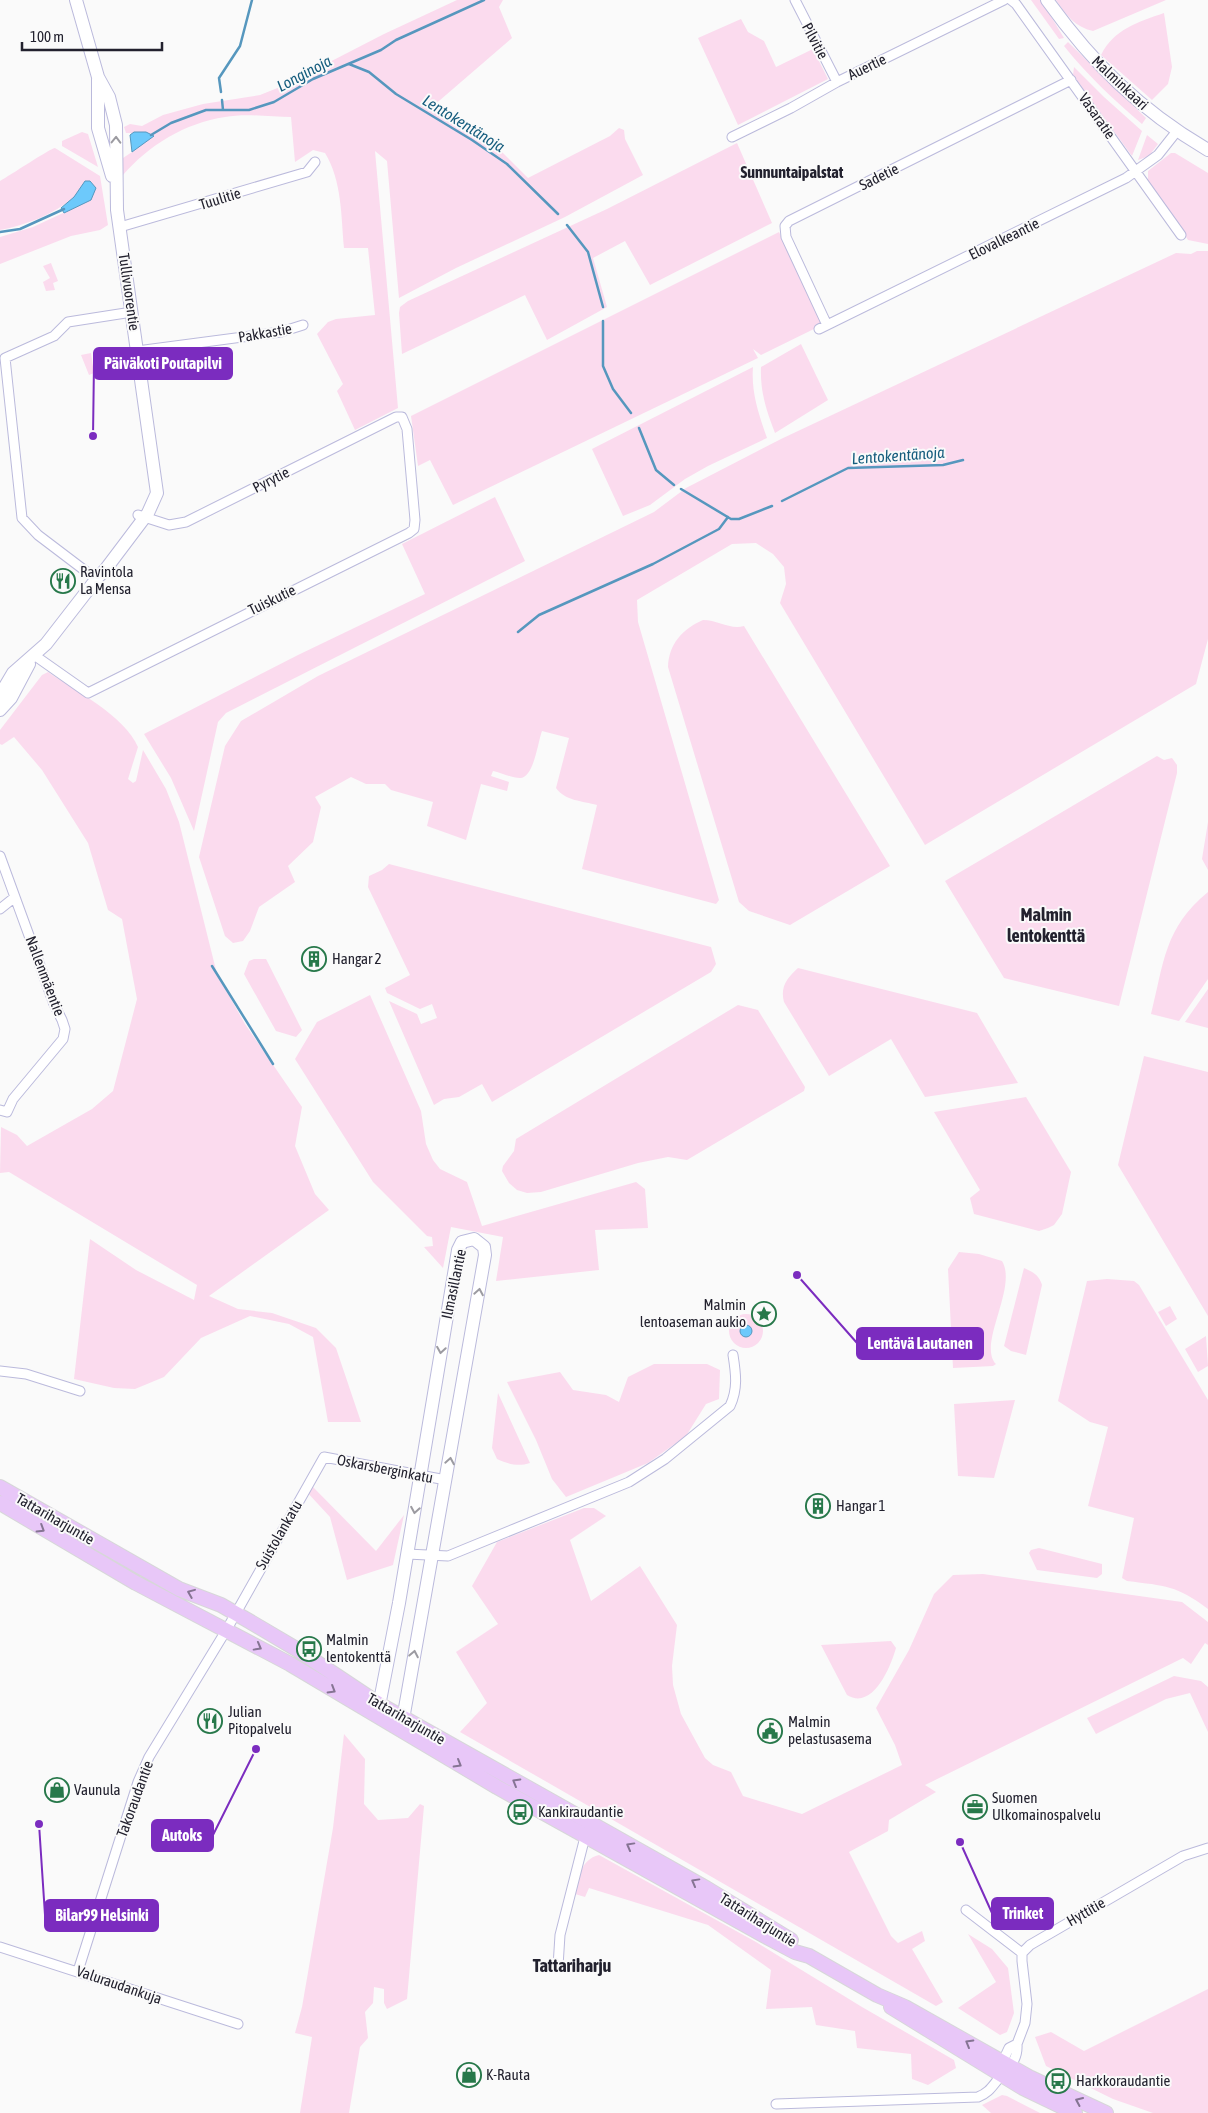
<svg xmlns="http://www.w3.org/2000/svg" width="1208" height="2113" font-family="'Asap Condensed',sans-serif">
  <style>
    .green { fill: #fbdbee }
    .water { fill: #6dc9fb; stroke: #5697be }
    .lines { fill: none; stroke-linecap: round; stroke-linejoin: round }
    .stream { stroke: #5697be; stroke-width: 2.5 }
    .minor-casing { stroke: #bbbadc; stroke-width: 11 }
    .secondary-casing { stroke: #bbbadc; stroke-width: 14 }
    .primary-casing { stroke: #d7d7d9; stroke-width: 16 }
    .minor { stroke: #fff; stroke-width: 9 }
    .secondary { stroke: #fff; stroke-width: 12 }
    .primary { stroke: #e8c7f8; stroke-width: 14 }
    .oneway { stroke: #9c9ba1 }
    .oneway2 { stroke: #857493 }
    .labels { text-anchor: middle; stroke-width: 4; stroke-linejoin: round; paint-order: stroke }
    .street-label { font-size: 15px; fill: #22212e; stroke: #fafafa }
    .poi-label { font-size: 15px; fill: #22212e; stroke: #fafafa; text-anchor: start }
    .water-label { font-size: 16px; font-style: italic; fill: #165d7e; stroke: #fafafa }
    .neighbourhood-label { font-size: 16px; font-weight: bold; fill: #22212e; stroke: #fafafa }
    .quarter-label { font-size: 18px; font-weight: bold; fill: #22212e; stroke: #fafafa }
    .leader { fill: none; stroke: #7b2cbf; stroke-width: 2 }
    .callout-dot { fill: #7b2cbf; stroke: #fafafa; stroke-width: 2 }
    .callout { fill: #7b2cbf; stroke: #7b2cbf; stroke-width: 2 }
    .callout-label { font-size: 16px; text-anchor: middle; font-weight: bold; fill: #fff }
  </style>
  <rect width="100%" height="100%" fill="#fafafa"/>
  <path class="green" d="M457,0H503L499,7L512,38L432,107L498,148L528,178L610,136L619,128L624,130L625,139L643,175L565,217L456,268L399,298L387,161L375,151L398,408L355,430L337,391L343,384L317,334L328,322L336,319L375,315L368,248H344C341,215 342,181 325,153L313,150L295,162L291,117C270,117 246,113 225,117C185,123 149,145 123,175V158L138,148L131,133H126L124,127L130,124L142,126L163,115L203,104L260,95L285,85L384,34Z
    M1031,0H1041L1064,38L1059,39Z
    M1056,0H1166L1093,31C1075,27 1066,15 1056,0Z
    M1164,13L1172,67L1168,84L1152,100L1101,55C1114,29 1138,22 1164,13Z
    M741,19L748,32L764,41L776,67L813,49L828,79L738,125L698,38Z
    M1068,42L1146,118L1142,124C1114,100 1087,75 1064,46Z
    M1074,67L1104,97L1142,131L1132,156L1073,75Z
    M82,132L88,134L98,167L62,146V141Z
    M1147,135L1158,144L1149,156L1138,160Z
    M737,143L772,223L650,285L625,241L593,258L607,307L547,340L525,295L402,354L399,313L400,307L408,301L607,209Z
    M55,148L100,176L108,225L100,230L71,236L0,264V237L33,227L91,200L74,197C53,215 26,225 0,230V181C9,176 51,148 55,148Z
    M1171,153H1175L1208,173V244L1188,240L1148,181V171Z
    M779,232L822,321L820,326L761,355L753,349L758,358L453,505L430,460L418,466L411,416Z
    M1197,251H1208V639L1196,684L925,845L780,603L786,584L784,567L773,554L756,543L732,544L637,600L638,622L719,900L716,904L582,869L597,805C583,801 565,801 556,788L569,738L542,731C538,741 534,778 520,778C512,778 502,773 493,771L491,776L509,782L507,791L481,784L466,840L427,826L433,802L391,790L385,784H366L351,777L315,797L321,807L313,842L288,866L295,882L259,907L250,931L243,941L233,943L225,936L199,857L225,746L241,721L318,676L654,512L686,488L781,439L1176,253L1191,254Z
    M51,263L58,281L53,283L55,290L46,291L43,282L50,278L43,266Z
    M801,344L828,400L775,433C766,410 760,391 761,367Z
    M91,353L94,373L89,375L81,355Z
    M753,367C751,393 759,415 767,438L708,466L685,479L650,505L623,516L592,449Z
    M495,497L525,561L226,713L218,722L194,831L171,778L144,734L298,655L425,594L402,544Z
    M703,620C718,620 730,630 744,626L890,866L790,925L749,911L739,902L668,667C669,643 683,629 703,620Z
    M48,672C76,691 125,716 138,747L128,779L133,783L136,781L143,750L166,789L179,822L217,974L245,1024L302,1107L295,1146L315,1194L329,1210L209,1296L238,1309L272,1313L316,1328L336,1348L361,1422H328L313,1337L289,1324L250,1316L201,1338L164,1377L135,1389L114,1388L74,1379L90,1239L136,1270L194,1300L197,1285L9,1172L0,1173L1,1127L17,1135L27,1146L92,1109L113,1091L137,999L122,919L108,910L88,843L42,770L14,737L2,745L0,744V730L42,675Z
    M1157,756L1164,760L1172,758L1177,765V773L1119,1006L1004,978L945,881Z
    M1208,822V870L1202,859Z
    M389,864L711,947L716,964L711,972L492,1102L482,1084L459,1097L444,1099L434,1105L389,1001L417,1014L421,1024L437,1018L432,1004L420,1009L387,993L385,988L410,975L368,887L369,876L382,870Z
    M1208,892V979L1179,1021L1151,1014C1164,963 1164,928 1208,892Z
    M254,959H266L302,1030L296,1037L276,1031L244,974L249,961Z
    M798,968L977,1013L1018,1083L925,1097L891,1039L829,1076L784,1002C780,987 787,978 798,968Z
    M1208,989V1028L1185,1022Z
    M370,995L421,1111L426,1144L433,1160L440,1169L467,1182L482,1226L636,1182L645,1189L648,1228L595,1230L599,1270L496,1281L503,1237L451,1227L443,1268L424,1247L433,1246L432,1237L427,1236L373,1182L295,1059L317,1022Z
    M738,1005L758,1010L805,1087L804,1091L687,1160L668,1157L638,1163L541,1192L527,1193L517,1190L509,1183L502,1171L503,1166L514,1151L516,1139Z
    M1144,1056L1208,1072V1316L1118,1165Z
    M1026,1097L1071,1172L1062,1214L1054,1225L1048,1228L1039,1231L974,1214L970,1198L980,1190L934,1112Z
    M959,1252L979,1254L1002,1261C1018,1287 977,1345 996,1364L993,1366L953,1368L948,1269Z
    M1024,1268C1033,1272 1039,1275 1042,1285L1026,1355L1011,1351L1004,1346Z
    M1107,1279L1134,1281L1139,1285L1208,1400V1609C1176,1585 1166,1586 1127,1581L1122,1578L1134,1518L1088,1506L1108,1427L1090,1422L1058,1401L1087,1281Z
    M1170,1306L1177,1319L1166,1326L1158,1312Z
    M729 1331a17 17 0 1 1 34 0a17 17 0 1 1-34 0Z
    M1206,1336L1208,1366L1198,1372L1185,1349Z
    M654,1364H707L720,1370L719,1399L706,1404L686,1436L648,1463L566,1497L552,1479L536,1440L507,1382L560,1372L573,1390L606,1395L619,1402L628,1377Z
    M498,1393L530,1463C518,1467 508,1464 497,1459L492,1448Z
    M1015,1400L994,1478L958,1476L954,1404Z
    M312,1486L376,1551L404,1515L393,1565L347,1580L330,1517L305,1490Z
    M584,1508H594L606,1516L570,1540L591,1601L640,1566L677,1625L672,1666L673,1685L681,1714L705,1758L713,1765L731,1772L743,1796L802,1814L902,1765L895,1745L876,1708L909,1650L934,1594L953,1575L983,1574L1182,1602L1208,1622V1645L1205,1643L1191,1664L1183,1658L925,1785L936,1792L889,1820L888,1831L849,1852L891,1936L898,1943L922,1931L925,1941L912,1949L943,2002L936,2006L460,1732L487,1703L456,1652L498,1624L472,1586L497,1542Z
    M1039,1548L1102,1564V1574L1097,1578L1037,1570L1029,1553L1031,1550Z
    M891,1641L896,1648C891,1666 873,1711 847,1695L821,1645Z
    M1174,1676L1201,1681L1208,1687V1732L1190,1693L1166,1699L1096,1734L1087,1718Z
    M344,1734L365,1759L364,1804L378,1820L408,1818L420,1804L424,1806L407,1999L387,2009L384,2003V1989L374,1987L373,2003L365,2012L368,2038L360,2047L349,2113H300L312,2037L295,2033L302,2007L333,1828Z
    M599,1855L756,1942L862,2007L954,2060L956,2068L928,2085L912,2079L911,2054L857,2048L855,2031L816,2025L812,2007L766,2009L771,1970L708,1925L589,1888L585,1897L575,1894C580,1876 580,1860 599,1855Z
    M968,1934L992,1949L1008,1968L1014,2013L1007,2032L1000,2035L958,2008L996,1982Z
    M1208,1989V2113H1153L1113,2099L1046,2066L1035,2037L1051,2032L1084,2051Z
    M1002,2095L1007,2096L1040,2113H991L982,2105Z"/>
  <path class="water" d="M134,132H146L154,136L132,152L130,135Z
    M85,181H90L96,188L91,200L64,213L61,208L74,197Z
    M740 1331a6 6 0 1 1 12 0a6 6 0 1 1-12 0Z"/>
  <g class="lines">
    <path class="stream" d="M349,64L369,72L396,94L472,140L507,164L558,214
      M221,92L219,78L240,46L252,0
      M222,100L223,110
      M151,135L171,123L206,110H249L274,102L313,79L381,50L396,40L484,0
      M567,225L588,252L603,307
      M0,232L20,229L64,209
      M603,321V366L613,389L631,413
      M639,428L656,470L674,485
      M681,489L731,519H739L772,506
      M782,501L848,468L943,465L963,460
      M518,632L539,615L653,564L719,529L728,517
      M212,966L273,1064"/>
    <defs>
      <path id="minor" d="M795,0L837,82
        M1011,0L1016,4L1181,235
        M732,137L791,108L837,82L1004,0
        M120,227L307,172L315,162
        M827,325L786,237L785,226L789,221L1071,80
        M819,329L1126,178L1158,155L1177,131
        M137,351L281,332L303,325
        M96,579L38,535L22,518L5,358L54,336L68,322L132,312
        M34,655L88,693L409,533L414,529L415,520L407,429L402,417H396L186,522L169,525L138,515
        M0,856L54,1004L62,1020L65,1029L63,1039L13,1099L7,1112L0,1110
        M0,909L15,897
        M0,1371L26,1374L80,1391
        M407,1554L448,1556L629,1482L665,1459L730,1406C738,1389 736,1374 733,1355
        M966,1910L1022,1953
        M0,1947L238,2024
        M558,1966L560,1935L586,1833
        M78,1971L138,1782L149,1757L227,1629L324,1457L446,1480
        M1001,2065L1009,2048L1017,2044L1025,2023L1027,2004L1022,1961V1953L1030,1945L1183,1856L1208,1848
        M776,2104L978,2097C991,2092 993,2084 1002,2075C1011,2065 1018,2059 1017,2044"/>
      <path id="secondary" d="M1047,0C1093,64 1140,110 1208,150
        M98,79V128L112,176
        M0,695L13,673L46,644L98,577L105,570L148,513L157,493L117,210L116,125L109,97L98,77L76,0
        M0,710L11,698L29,664
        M378,1711L399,1603L458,1250L462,1242L474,1239L484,1247L485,1255L402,1725"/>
      <path id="primary" d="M0,1487L179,1589L221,1605L249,1621L298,1650L379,1704L706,1888L791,1940
        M0,1503L136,1583L290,1664L497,1787L765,1936L795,1952L809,1956L877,1995L905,2007L1029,2077L1106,2113
        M891,2007L1023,2088L1075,2113"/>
    </defs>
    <use href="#minor" class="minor-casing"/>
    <use href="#secondary" class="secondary-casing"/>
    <use href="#primary" class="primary-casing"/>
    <use href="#minor" class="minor"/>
    <use href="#secondary" class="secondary"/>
    <use href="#primary" class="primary"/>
  </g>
  <defs><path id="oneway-chevron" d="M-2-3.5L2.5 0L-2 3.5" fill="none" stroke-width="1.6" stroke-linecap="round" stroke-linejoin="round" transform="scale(1.25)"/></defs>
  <g class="oneway">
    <use href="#oneway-chevron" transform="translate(116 140) rotate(-89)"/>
    <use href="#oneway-chevron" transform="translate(479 1292) rotate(-80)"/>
    <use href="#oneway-chevron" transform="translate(441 1350) rotate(99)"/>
    <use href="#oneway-chevron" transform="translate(450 1461) rotate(-80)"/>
    <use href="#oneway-chevron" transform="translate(415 1510) rotate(100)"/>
    <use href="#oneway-chevron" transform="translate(414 1654) rotate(-79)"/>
  </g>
  <g class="oneway2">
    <use href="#oneway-chevron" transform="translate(41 1529) rotate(32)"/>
    <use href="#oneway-chevron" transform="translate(191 1593) rotate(-158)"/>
    <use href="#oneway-chevron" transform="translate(258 1647) rotate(29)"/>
    <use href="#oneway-chevron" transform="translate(332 1690) rotate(31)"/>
    <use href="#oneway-chevron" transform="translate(458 1764) rotate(30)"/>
    <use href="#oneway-chevron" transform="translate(516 1782) rotate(-150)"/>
    <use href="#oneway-chevron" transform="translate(630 1846) rotate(-151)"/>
    <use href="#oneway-chevron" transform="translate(695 1882) rotate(-151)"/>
    <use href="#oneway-chevron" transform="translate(969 2043) rotate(-150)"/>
    <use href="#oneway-chevron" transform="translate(1079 2101) rotate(-156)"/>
  </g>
  <defs>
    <symbol id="restaurant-ring" viewBox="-11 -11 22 22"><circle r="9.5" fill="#fafafa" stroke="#27784a" stroke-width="1.5"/><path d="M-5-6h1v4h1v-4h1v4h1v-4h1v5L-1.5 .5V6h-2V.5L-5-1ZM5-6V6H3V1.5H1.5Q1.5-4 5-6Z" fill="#27784a"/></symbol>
    <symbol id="building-ring" viewBox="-11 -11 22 22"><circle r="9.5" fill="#fafafa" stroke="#27784a" stroke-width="1.5"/><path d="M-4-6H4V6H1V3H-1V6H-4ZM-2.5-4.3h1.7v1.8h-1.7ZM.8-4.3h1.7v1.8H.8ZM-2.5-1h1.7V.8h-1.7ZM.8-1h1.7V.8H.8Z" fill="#27784a"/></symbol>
    <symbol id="sight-ring" viewBox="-11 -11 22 22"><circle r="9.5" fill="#fafafa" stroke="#27784a" stroke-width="1.5"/><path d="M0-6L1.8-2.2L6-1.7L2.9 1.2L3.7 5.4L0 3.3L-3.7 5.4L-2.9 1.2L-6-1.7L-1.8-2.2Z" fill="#27784a"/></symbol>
    <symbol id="bus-ring" viewBox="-11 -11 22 22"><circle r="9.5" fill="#fafafa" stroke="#27784a" stroke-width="1.5"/><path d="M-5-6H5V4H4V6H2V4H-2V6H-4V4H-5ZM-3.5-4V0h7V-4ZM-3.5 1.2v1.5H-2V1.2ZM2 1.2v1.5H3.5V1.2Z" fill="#27784a"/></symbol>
    <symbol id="civic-ring" viewBox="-11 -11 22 22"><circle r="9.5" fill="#fafafa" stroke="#27784a" stroke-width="1.5"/><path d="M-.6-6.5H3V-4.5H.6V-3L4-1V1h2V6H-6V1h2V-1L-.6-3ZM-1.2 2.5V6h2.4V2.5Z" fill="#27784a"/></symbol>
    <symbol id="shop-ring" viewBox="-11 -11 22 22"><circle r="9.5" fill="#fafafa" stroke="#27784a" stroke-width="1.5"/><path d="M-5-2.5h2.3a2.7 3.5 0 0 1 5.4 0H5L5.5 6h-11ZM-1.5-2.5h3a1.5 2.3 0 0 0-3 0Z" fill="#27784a"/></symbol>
    <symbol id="office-ring" viewBox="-11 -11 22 22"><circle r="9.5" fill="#fafafa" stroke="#27784a" stroke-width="1.5"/><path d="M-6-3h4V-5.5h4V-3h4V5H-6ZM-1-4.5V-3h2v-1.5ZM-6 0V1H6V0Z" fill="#27784a"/></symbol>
  </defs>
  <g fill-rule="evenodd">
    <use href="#restaurant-ring" x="49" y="567" width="28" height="28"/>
    <use href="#building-ring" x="300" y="945" width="28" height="28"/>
    <use href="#sight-ring" x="750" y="1300" width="28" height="28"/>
    <use href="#building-ring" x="804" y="1492" width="28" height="28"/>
    <use href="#bus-ring" x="295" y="1635" width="28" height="28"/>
    <use href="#restaurant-ring" x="196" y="1707" width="28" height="28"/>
    <use href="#civic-ring" x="756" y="1717" width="28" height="28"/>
    <use href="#shop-ring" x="43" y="1776" width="28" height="28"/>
    <use href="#office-ring" x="961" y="1793" width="28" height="28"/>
    <use href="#bus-ring" x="506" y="1798" width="28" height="28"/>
    <use href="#shop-ring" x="455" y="2061" width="28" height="28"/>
    <use href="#bus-ring" x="1044" y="2067" width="28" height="28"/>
  </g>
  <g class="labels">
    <g class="street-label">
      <text transform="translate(815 41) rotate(62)" y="5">Pilvitie</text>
      <text transform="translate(867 67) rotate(-26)" y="5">Auertie</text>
      <text transform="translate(1120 83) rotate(43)" y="5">Malminkaari</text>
      <text transform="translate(1097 116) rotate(55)" y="5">Vasaratie</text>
      <text transform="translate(879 177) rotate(-26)" y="5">Sadetie</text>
      <text transform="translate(220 199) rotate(-17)" y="5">Tuulitie</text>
      <text transform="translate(1004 239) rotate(-26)" y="5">Elovalkeantie</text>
      <text transform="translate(129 292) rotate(82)" y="5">Tullivuorentie</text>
      <text transform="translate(265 333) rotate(-10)" y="5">Pakkastie</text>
      <text transform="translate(271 480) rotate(-27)" y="5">Pyrytie</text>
      <text transform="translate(272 600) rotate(-26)" y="5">Tuiskutie</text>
      <text transform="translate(45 976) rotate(69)" y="5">Nallenmäentie</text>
      <text transform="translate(454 1284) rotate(-78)" y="5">Ilmasillantie</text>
      <text transform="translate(385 1469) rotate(11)" y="5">Oskarsberginkatu</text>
      <text transform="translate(55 1519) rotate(30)" y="5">Tattariharjuntie</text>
      <text transform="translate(279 1535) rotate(-60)" y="5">Suistolankatu</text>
      <text transform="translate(406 1719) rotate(30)" y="5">Tattariharjuntie</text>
      <text transform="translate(135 1799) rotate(-70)" y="5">Takoraudantie</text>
      <text transform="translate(1086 1912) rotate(-30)" y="5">Hyttitie</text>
      <text transform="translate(758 1920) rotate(32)" y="5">Tattariharjuntie</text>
      <text transform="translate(119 1985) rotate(19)" y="5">Valuraudankuja</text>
    </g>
    <g class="poi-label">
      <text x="80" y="577">Ravintola<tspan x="80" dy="17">La Mensa</tspan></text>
      <text x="332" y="964">Hangar 2</text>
      <text x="746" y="1310" text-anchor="end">Malmin<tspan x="746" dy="17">lentoaseman aukio</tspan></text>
      <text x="836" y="1511">Hangar 1</text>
      <text x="326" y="1645">Malmin<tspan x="326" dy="17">lentokenttä</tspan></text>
      <text x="228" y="1717">Julian<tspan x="228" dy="17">Pitopalvelu</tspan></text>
      <text x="788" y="1727">Malmin<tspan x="788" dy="17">pelastusasema</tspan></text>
      <text x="74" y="1795">Vaunula</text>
      <text x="992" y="1803">Suomen<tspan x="992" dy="17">Ulkomainospalvelu</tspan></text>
      <text x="538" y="1817">Kankiraudantie</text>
      <text x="486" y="2080">K-Rauta</text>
      <text x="1076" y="2086">Harkkoraudantie</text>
    </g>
    <g class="water-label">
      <text transform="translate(304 73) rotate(-28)" y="6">Longinoja</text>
      <text transform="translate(464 123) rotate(32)" y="6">Lentokentänoja</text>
      <text transform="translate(898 455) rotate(-4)" y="6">Lentokentänoja</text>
    </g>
    <g class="neighbourhood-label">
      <text x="792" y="178">Sunnuntaipalstat</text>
    </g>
    <g class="quarter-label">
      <text x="1046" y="921">Malmin<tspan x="1046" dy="21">lentokenttä</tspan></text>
      <text x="572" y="1972">Tattariharju</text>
    </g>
  </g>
  <path class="leader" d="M93 436L94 363M797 1275L857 1343M256 1749L213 1835M960 1842L992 1913M39 1824L45 1915"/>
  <g class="callout-dot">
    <circle cx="93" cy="436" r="5"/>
    <circle cx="797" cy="1275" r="5"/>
    <circle cx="256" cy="1749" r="5"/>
    <circle cx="960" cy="1842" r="5"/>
    <circle cx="39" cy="1824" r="5"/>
  </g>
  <g class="callout">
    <rect x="94" y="348" width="138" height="31" rx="5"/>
    <rect x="857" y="1328" width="126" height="31" rx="5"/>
    <rect x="152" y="1820" width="61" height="31" rx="5"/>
    <rect x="992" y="1898" width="61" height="31" rx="5"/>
    <rect x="45" y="1900" width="113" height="31" rx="5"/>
  </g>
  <g class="callout-label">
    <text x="163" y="369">Päiväkoti Poutapilvi</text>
    <text x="920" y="1349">Lentävä Lautanen</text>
    <text x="182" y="1841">Autoks</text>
    <text x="1023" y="1919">Trinket</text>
    <text x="102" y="1921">Bilar99 Helsinki</text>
  </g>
  <path d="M22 42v8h140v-8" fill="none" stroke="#22212e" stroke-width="2.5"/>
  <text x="30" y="42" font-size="15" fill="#22212e" stroke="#fafafa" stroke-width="4" paint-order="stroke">100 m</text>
</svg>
